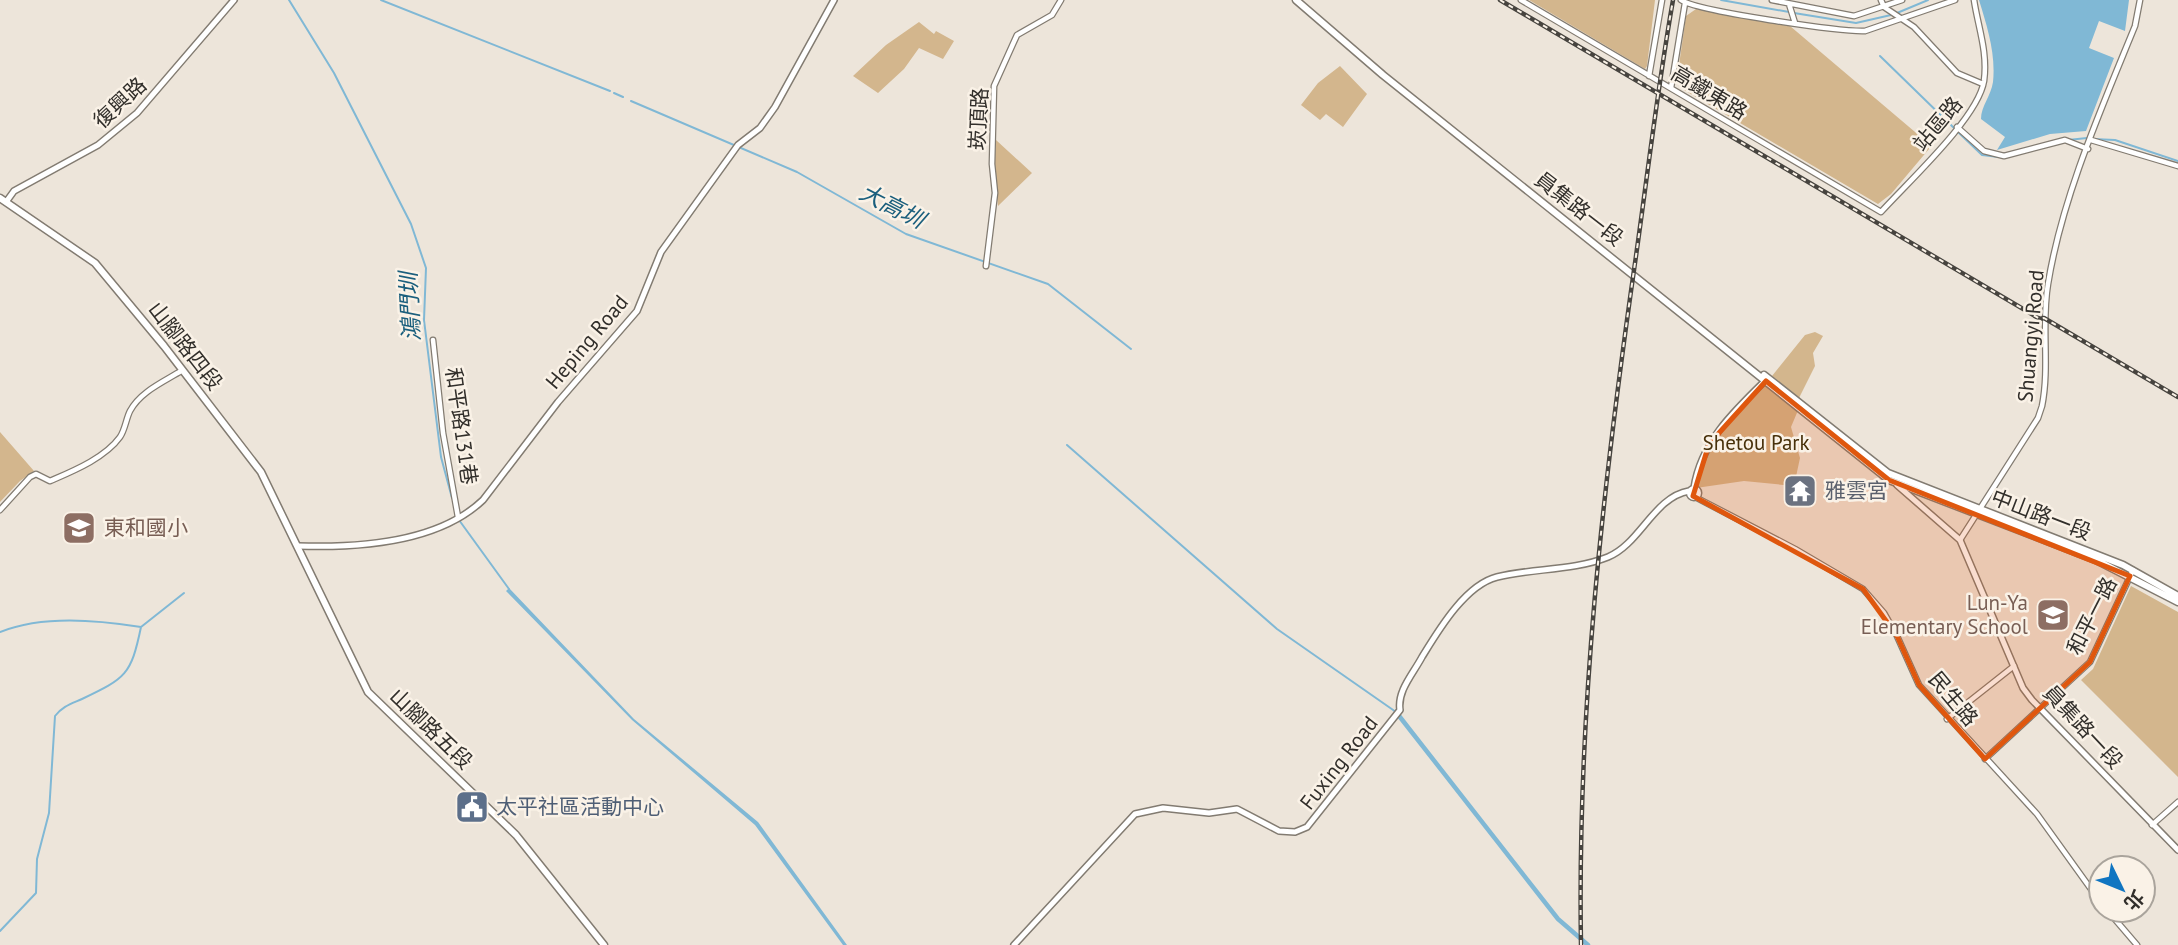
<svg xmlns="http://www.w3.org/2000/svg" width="2178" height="945" font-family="'PT Sans','Noto Sans TC',sans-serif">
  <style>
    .green { fill: #d3b68d }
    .water { fill: #80b8d5 }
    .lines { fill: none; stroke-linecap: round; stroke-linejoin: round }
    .stream { stroke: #80b8d5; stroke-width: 2 }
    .canal { stroke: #80b8d5; stroke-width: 4.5 }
    .minor-casing { stroke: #827b71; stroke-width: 7 }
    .tertiary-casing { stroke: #827b71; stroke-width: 8 }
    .secondary-casing { stroke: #827b71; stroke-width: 9 }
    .minor { stroke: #fff; stroke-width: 4.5 }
    .tertiary { stroke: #fff; stroke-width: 5 }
    .secondary { stroke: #fff; stroke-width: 6 }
    .rail-casing { stroke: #47443f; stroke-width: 4.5 }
    .rail { stroke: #faf2e7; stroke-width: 2; stroke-dasharray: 5; stroke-linecap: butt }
    .marked { fill: #df570e; fill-opacity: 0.2; stroke: #df570e; stroke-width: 5; stroke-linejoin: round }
    .labels { text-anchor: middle; stroke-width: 5; stroke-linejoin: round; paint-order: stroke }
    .street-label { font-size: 21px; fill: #322f2b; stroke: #faf2e7 }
    .park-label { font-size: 21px; fill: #48310b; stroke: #faf2e7 }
    .worship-label { font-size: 21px; fill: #5b616d; stroke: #faf2e7; text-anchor: start }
    .education-label { font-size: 21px; fill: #785e54; stroke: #faf2e7; text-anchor: start }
    .service-label { font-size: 21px; fill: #4e5e75; stroke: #faf2e7; text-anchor: start }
    .water-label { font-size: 23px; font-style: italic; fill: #1b5f7d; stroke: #faf2e7 }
  </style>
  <rect width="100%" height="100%" fill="#ede5da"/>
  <path class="green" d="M1529,0H1655L1647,66L1645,69Z
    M1696,9L1790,26L1928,143L1929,149L1891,194L1878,204L1684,90L1677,79L1686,16Z
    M919,22L934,34L936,31L954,41L943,59L919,48L904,69L878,93L853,76L886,45Z
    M1340,66L1367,94L1343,127L1326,114L1320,120L1301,105L1318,83Z
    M996,140L1032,173L998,206L994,169Z
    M1815,332L1823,336L1813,353L1815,366L1799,398L1772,376L1805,335Z
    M1766,381L1799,408L1791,427L1800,458L1794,486L1744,481L1696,488L1709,444Z
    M0,432L34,471L20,481L0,502Z
    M2131,586L2178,612V777L2081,680L2093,669Z"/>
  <path class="water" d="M1979,0H2129L2125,31L2099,21L2089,48L2114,58L2086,131L2050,134L1997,150L2005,137L1981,119C1981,106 1991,96 1993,82C1996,54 1987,26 1979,0Z
    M509,588L634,719L758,822L847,945H843L755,825L632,720L506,591Z"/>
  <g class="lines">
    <path class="stream" d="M289,0L334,73L411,224L426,268L424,320L441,457L452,498
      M381,0L610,91
      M1721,0L1789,12
      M1794,13L1856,23L1891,15
      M1897,13L1928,0
      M1880,56L1954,128
      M614,93L623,97
      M631,101L797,172L906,234L1048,284L1131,349
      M1958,132L1982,155L1999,157
      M2093,139L2115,140L2178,161
      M2068,140L2087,138
      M1067,445L1277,629L1396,712
      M459,520L509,589
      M0,632C43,615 96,620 141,627L184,593
      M0,931L36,893L37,859L49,813L55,716C63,706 71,704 82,699C126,678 131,675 141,627"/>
    <path class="canal" d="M1396,712L1558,919L1588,945"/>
    <defs>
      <path id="minor" d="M1521,0L1881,212C1908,182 1978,118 1984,81C1988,52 1978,27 1974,0
        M1681,0C1696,11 1841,32 1865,31L1955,0
        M1772,0L1854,16L1902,0
        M1881,0L1884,7L1914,27L1957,73L1983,84
        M1789,4L1795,23
        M1649,76L1662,0
        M1671,88L1685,3
        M1957,127L1984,151L2004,156L2065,140L2088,149
        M2091,140L2178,166
        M986,266L995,193L992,164L994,86L1017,35L1052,15L1061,0
        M433,340L443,433L458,517
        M1695,497L1795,549L1863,589L1884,613L1897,636L1919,685L2037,814L2101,903
        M0,510L30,477L36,474L50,481C73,471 105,458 120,437C125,430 126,419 130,411C140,392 163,382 181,371
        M1960,540L2038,418L2042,406C2050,366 2041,324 2048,284C2062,197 2102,107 2135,26L2140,0
        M1947,719L2014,666
        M1985,759L2090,662L2133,570
        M2152,825L2178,802
        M2107,910L2137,945"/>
      <path id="tertiary" d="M6,202L14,191L98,145L137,113L234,0
        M1897,485L1960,540L2023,688L2032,700L2178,850
        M1694,488C1701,442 1734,411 1766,380
        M1689.5 493a4.5 4.5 0 1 1 9 0a4.5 4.5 0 1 1-9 0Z
        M298,546C357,548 438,543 483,500L558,402L637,311L661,252L738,145L760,128L775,107L834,0
        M1014,945L1135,814L1163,808L1209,813L1237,809L1279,831L1295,832L1307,827L1400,710C1397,691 1413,674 1422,657C1438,631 1465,585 1497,577C1532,568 1573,571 1608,557C1640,544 1654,497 1689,491"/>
      <path id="secondary" d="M1296,0L1383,75L1889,480L2096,560L2178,602
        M0,198L95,263L164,346L261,472L368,692L516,835L604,945
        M1764,375L1888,473L2123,565L2178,596"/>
    </defs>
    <use href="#minor" class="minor-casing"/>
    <use href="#tertiary" class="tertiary-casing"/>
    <use href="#secondary" class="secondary-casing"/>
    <use href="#minor" class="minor"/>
    <use href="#tertiary" class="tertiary"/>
    <use href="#secondary" class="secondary"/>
    <defs>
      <path id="rail" d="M1500,0L2040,319L2044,318L2178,397
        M1581,945C1577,714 1603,485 1636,256C1648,171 1658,85 1673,0"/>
    </defs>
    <use href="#rail" class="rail-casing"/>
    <use href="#rail" class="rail"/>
  </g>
  <path class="marked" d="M1766,381L1889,480L2130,576L2090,662L1985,759L1919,685L1897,636L1863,589L1693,496L1709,444Z"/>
  <defs>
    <symbol id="temple-square" viewBox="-11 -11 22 22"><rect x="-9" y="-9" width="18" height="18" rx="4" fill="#6b7280" stroke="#faf2e7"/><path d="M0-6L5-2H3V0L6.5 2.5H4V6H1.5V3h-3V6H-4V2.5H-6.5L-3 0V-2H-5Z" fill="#fff"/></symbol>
    <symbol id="school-square" viewBox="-11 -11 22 22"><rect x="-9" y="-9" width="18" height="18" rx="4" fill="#8d6e63" stroke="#faf2e7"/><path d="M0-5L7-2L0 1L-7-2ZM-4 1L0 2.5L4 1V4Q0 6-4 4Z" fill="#fff"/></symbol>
    <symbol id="civic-square" viewBox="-11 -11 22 22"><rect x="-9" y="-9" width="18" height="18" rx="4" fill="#5c6f8a" stroke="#faf2e7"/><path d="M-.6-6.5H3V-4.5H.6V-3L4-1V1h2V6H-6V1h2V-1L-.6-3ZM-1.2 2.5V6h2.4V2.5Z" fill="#fff"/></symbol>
  </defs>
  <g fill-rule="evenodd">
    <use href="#temple-square" x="1781" y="472" width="38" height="38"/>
    <use href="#school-square" x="60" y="509" width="38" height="38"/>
    <use href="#school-square" x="2034" y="596" width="38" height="38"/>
    <use href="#civic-square" x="453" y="788" width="38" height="38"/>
  </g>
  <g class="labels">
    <g class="street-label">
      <text transform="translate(1709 93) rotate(31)" y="7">高鐵東路</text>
      <text transform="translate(120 103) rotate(-43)" y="7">復興路</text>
      <text transform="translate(979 119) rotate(-87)" y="7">崁頂路</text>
      <text transform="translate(1938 124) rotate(-50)" y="7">站區路</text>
      <text transform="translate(1579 209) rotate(38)" y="7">員集路一段</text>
      <text transform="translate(2031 336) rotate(-85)" y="7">Shuangyi Road</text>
      <text transform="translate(587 342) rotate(-50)" y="7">Heping Road</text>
      <text transform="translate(185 346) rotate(52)" y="7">山腳路四段</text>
      <text transform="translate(461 426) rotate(82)" y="7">和平路131巷</text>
      <text transform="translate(2041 515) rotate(21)" y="7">中山路一段</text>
      <text transform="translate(2092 616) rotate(-63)" y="7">和平一路</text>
      <text transform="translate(1953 699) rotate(50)" y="7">民生路</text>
      <text transform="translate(2083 727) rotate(47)" y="7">員集路一段</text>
      <text transform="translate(431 729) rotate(44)" y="7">山腳路五段</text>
      <text transform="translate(1339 763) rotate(-52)" y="7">Fuxing Road</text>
    </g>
    <g class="park-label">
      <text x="1756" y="450">Shetou Park</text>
    </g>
    <g class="worship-label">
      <text x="1825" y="498">雅雲宮</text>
    </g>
    <g class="education-label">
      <text x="104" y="535">東和國小</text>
      <text x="2028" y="610" text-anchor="end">Lun-Ya<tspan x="2028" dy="24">Elementary School</tspan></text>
    </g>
    <g class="service-label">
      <text x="496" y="814">太平社區活動中心</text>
    </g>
    <g class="water-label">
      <text transform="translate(892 206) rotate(27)" y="8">大高圳</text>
      <text transform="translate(410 307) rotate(-93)" y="8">鴻門圳</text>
    </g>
  </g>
  <g transform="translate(2122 889) rotate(133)"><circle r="33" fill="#faf2e7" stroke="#aaa49c" stroke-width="2"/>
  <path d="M0-5L12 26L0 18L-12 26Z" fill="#1075c1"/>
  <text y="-10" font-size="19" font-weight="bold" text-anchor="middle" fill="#322f2b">北</text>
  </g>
</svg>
